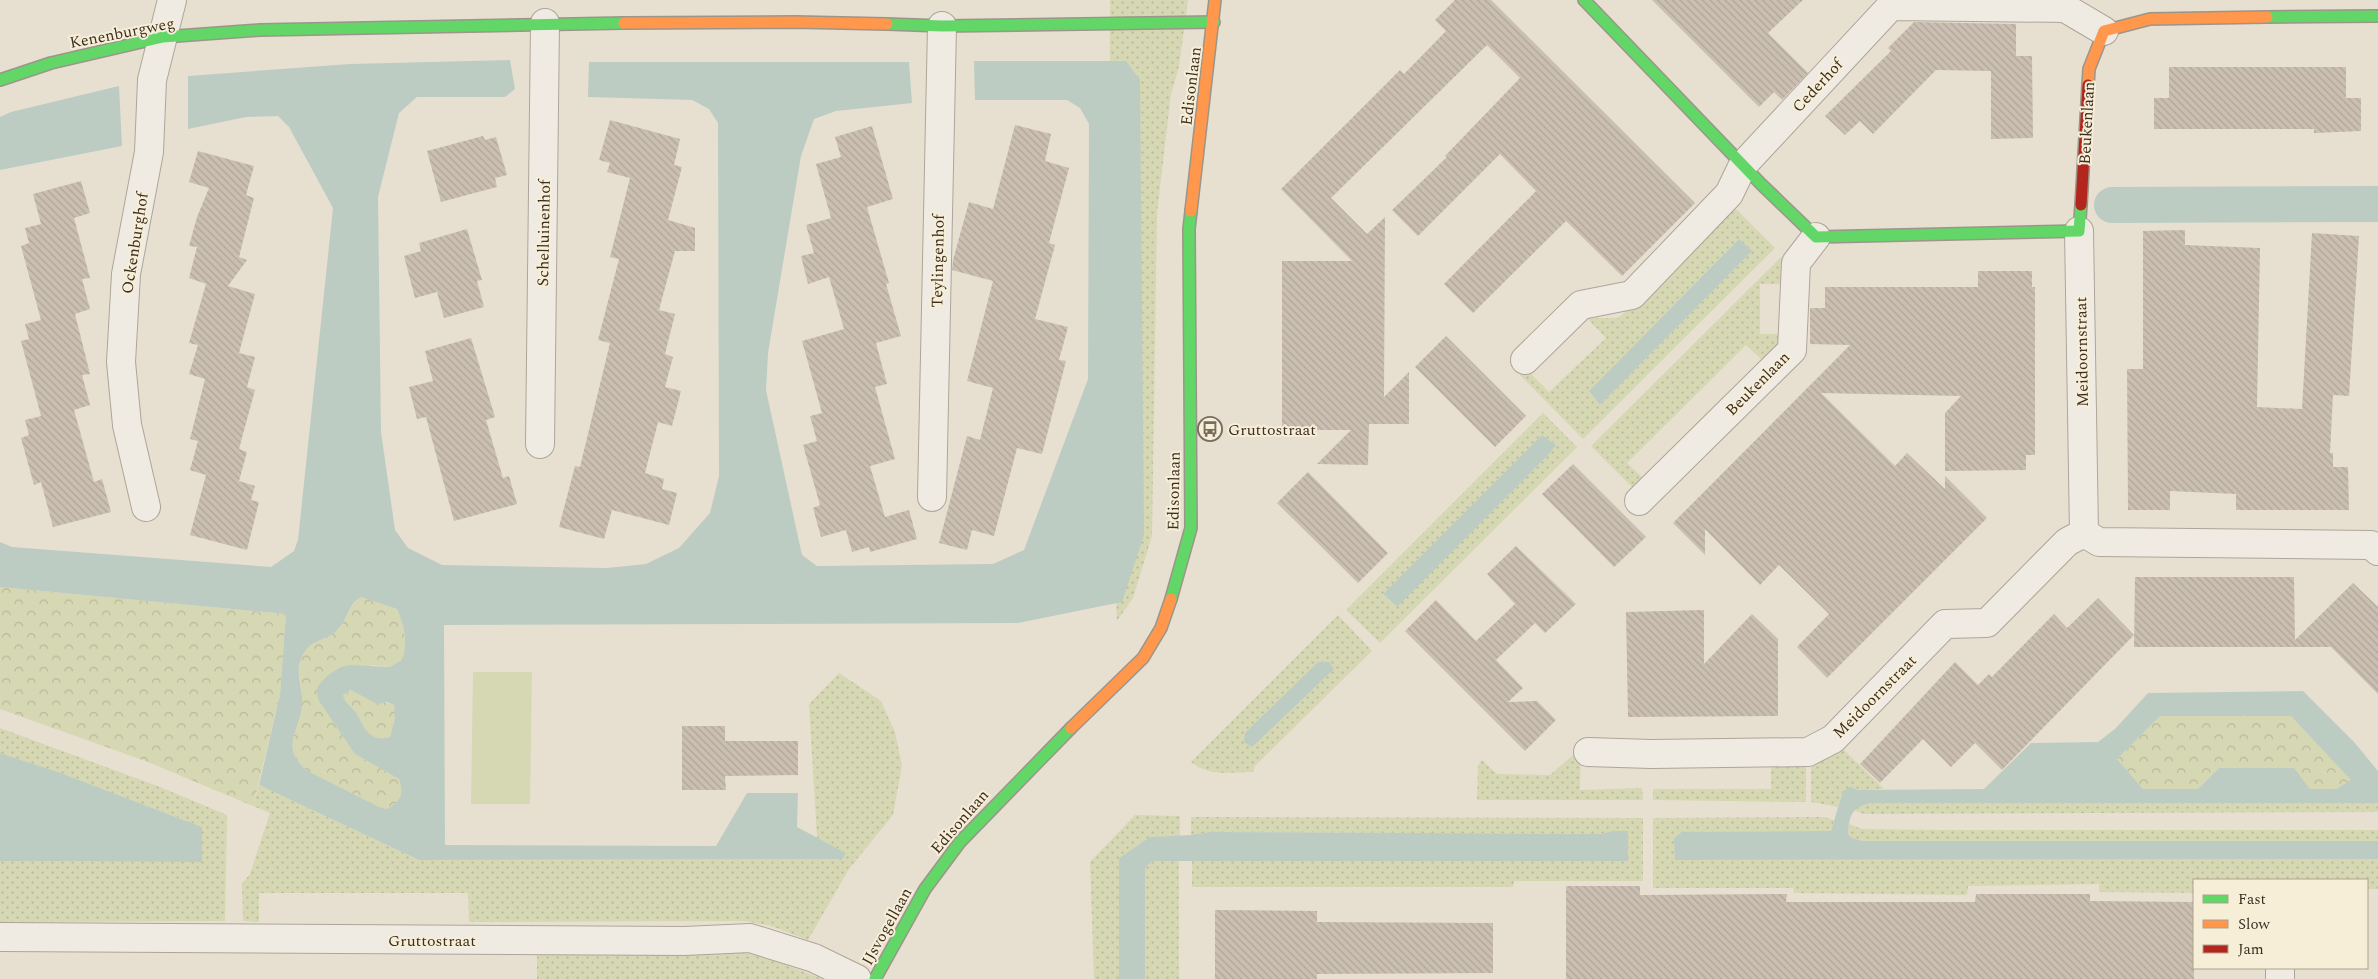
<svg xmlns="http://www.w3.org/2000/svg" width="2378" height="979" font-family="Spectral,serif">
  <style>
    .grass { fill: url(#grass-dots); fill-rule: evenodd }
    .forest { fill: url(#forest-crowns) }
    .garden { fill: #d6d7b3 }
    .water { fill: #bcccc2; fill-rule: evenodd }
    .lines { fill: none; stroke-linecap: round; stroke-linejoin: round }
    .canal { stroke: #bcccc2; stroke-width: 36 }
    .building { fill: url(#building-back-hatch) }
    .street-casing { stroke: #ada599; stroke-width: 30 }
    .fast-casing { stroke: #9c958a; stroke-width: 14 }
    .slow-casing { stroke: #9c958a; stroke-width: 14 }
    .jam-casing { stroke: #9c958a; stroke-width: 14 }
    .street { stroke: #efebe3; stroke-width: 28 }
    .fast { stroke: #63d668; stroke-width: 11 }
    .slow { stroke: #ff974d; stroke-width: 11 }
    .jam { stroke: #b3261e; stroke-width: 11 }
    .labels { text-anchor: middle; stroke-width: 4; stroke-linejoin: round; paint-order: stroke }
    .street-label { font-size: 16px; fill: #3d2e20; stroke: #f7eed8 }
    .poi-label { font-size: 16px; fill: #3d2e20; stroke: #f7eed8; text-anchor: start }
  </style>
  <defs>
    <pattern id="grass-dots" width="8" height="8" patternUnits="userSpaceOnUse" patternTransform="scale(1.25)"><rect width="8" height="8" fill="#d6d7b3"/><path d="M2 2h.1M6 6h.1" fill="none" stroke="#b9b99a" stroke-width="1.8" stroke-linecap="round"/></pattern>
    <pattern id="forest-crowns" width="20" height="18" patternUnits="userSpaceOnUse" patternTransform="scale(1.25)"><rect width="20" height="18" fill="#d6d7b3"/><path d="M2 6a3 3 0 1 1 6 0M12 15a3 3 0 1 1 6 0" fill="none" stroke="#b9b99a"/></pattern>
    <pattern id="building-back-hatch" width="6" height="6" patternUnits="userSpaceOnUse" patternTransform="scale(1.25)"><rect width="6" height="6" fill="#cbbfb2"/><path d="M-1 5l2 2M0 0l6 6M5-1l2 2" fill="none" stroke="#afa499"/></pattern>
  </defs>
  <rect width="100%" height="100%" fill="#e7e0d1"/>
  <path class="grass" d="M1110,0H1188L1179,67L1171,94L1157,213L1152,536L1133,598L1117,621L1109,423Z
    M1734,207L1775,248L1583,439L1520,375L1526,369L1549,392L1606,338L1587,318H1618L1636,303L1641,304L1671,275L1670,269ZM1739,239L1751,252L1600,405L1589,391Z
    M1781,257L1785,262L1783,284H1760V334H1783V339L1762,360L1746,345L1627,463L1644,479L1634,489L1591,446Z
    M1543,413L1577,447L1380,643L1346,610ZM1542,435L1556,445L1550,453L1396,607L1383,594Z
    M1338,615L1372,651L1255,766L1253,772C1231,772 1209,777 1191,762Z
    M839,673L881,701L895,732L902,766L893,815L849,869L808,940L771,926L745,921L469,922L468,893H259V922L243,921L242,884L250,874L270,813L253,806L259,785L419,860L838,859L841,861L846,853L817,838L809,704Z
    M0,728L160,787L227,815L225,921L0,922V861L201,862L202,827L58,772L0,753Z
    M1841,747L1884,789L1843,791L1838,807L1811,802V762Z
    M1581,748L1580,790L1642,788L1643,800H1477L1478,765L1482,760L1497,774L1550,775Z
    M1806,763V802L1653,800V789H1771V766Z
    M1872,803H2378V812L1864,814L1853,810L1859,805Z
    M1135,815L1180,816V836L1150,837L1119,858V979H1094L1090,862Z
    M1191,817L1643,818V881H1514L1513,887H1192V861H1628V831L1601,834L1210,832L1191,836Z
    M1824,817L1834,820L1831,831L1682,832L1675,860L2378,859V889H2367V880H2194V893L2099,892V884L1968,886L1967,895L1794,893L1793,888H1653V818Z
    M1849,824L1862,829L1937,830H2378V841H1862L1852,838L1848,834Z
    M1152,861H1179V979H1145V868Z
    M724,950L760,955L823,979H537V952Z"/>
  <path class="forest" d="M0,587L286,614L280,695L253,806L148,762L0,709Z
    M361,597L397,609C405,627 407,640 403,659L390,667L373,665L327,676L355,754L399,779C404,794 401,801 387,809L379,807L306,770C300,764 295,759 293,751C290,737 301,721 302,706C304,690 295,673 302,657C309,640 322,642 334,633C348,623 347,605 361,597Z
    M351,690L363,696L394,705L396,719L390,737C365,744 365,724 355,711C350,705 344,702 343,695Z
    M2160,716H2291L2352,780L2336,789H2310L2293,768H2219L2198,789H2143L2117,759Z"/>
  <path class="garden" d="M473,672H532L530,804H471Z"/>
  <path class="water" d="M510,60L515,89L505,97H417L399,113L378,197L381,432L395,530L408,548L442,565L607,568L646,564L679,548L710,513L719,476L718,123L709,109L692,100L588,97L589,62H909L912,103L836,111L814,119L801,156L768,353L766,390L802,555L817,566L993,564L1024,550L1088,379L1089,124L1080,108L1067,100H975L974,61H1126L1140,80L1144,535L1122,602L1018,623L444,625L445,845L716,846L747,793H798L797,827L846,853L841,861L838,859L419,860L259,785L280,695L286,614L0,587V542L12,547L271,567L294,551L298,540L333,208L289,127L278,116L246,117L188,129V76L350,64ZM361,597L397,609C405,627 407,640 403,659L390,667L350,665L339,668L327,676L318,686L317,694L319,701L355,754L399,779C404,794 401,801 387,809L379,807L306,770C300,764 295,759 293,751C290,737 301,721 302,706C304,690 294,673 302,657C309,640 322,642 334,633C348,623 347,604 361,597ZM351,690L377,704L387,702L394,705L395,719L390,737C369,743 365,728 357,714C353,707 344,703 343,695Z
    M119,86L122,146L0,170V117L11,112Z
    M1739,239L1752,251L1600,405L1589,391Z
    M1542,435L1556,445L1550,453L1397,607L1383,594Z
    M1318,662H1329L1334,669L1252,747L1244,742L1245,733Z
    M2303,691L2354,742L2378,771V803H1872C1853,806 1849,814 1848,834L1852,838L1862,841H2378V859L1675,860L1674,838L1682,832L1831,831L1843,791L1851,787L1857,790L1984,789L2031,743L2098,742L2115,729L2148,693ZM2160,716H2291L2351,780L2336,789H2310L2294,768H2219L2198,789H2143L2117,759Z
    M0,753L58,772L202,827V862L0,861Z
    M1613,831H1628V861H1152L1145,868V979H1119V858L1150,837L1191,835L1210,832L1601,834Z"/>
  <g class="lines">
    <path class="canal" d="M2112,205L2378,204"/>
  </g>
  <path class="building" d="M1455,0H1491L1695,203L1622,276L1566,221L1473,313L1444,284L1536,191L1500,154L1418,236L1392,210L1447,157L1445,156L1520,78L1487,45L1331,198L1367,234L1385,217L1384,397L1409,372V424H1369L1368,465L1317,464L1351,430H1282V261H1352L1281,189L1400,70L1404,74L1446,31L1435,20Z
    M1652,0H1803L1768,33L1808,73L1782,100L1774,92L1759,107Z
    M1914,22L2016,24V56H2032L2033,138L1991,139V71L1936,70L1873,134L1860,121L1845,135L1825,116L1891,51L1888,48Z
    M2169,67H2346V98H2361V131L2314,133V129H2154V98H2169Z
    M610,120L680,139L674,165L682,167L668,220L695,228V251H675L659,310L675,314L665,354L673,357L665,387L681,391L672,426L658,422L645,473L664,479L662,489L677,493L669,525L612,510L604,539L559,527L575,466L580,467L610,343L598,340L619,259L610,257L630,178L607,172L610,163L599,160Z
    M1015,125L1051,134L1045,161L1069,168L1049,243L1055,245L1035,319L1068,327L1059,360L1066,361L1042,454L1017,448L994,536L972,530L967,550L939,543L967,436L980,440L993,388L967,381L993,281L952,270L953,260L969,202L993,209Z
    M872,126L893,199L867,207L889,283L886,284L901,336L876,343L887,384L875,387L895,459L870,466L885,517L909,510L917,539L870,552L869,547L852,552L846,530L821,537L813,508L820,505L803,445L817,441L810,416L822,413L802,341L844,329L829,277L808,284L801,256L814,253L806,225L831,218L816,164L841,157L835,137Z
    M483,136L485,140L496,137L507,175L495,178L497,187L441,202L427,151Z
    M198,151L254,166L246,195L254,198L239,257L247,260L228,286L255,294L239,353L255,357L247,387L255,390L239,449L247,452L239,481L255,486L251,500L259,502L247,550L190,535L206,475L190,470L198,441L190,439L205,379L189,374L198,345L189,343L206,284L189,278L197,247L189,246L197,217L209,188L189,182Z
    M81,181L90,213L74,218L90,278L82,279L90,309L75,314L90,374L82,375L90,405L74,410L94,482L102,479L111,512L53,527L41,482L34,485L21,438L29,435L25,420L41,416L21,341L29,339L25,324L41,320L21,246L29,243L25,228L41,224L33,194Z
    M467,229L482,280L477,281L484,307L444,318L437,292L415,298L404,256L421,251L419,243Z
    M2185,230V245L2260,248L2257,407L2302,409L2312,233L2359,236L2349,396L2333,395L2330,453H2333V467H2348L2349,510H2236V494L2170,491V510H2128L2127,369H2143V231Z
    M1978,271H2032V287H2035V455H2026V470L1945,471V413L1961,396L1821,393L1895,466L1907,453L1945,489V476L1987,518L1827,678L1797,647L1829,614L1779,565L1760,585L1705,529V555L1673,523L1850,345L1810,344V308H1825V287H1978Z
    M1446,336L1526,416L1495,447L1415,367Z
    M471,338L495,417L486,420L503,478L509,476L517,504L454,521L426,417L417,419L409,387L433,381L425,351Z
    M1573,464L1646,537L1614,567L1542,494Z
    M1308,472L1388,553L1358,583L1277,503Z
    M1516,546L1576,604L1545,633L1535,623L1496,660L1523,688L1508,702L1537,701L1556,720L1525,751L1405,631L1436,600L1476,641L1515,604L1487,574Z
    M2135,577H2294L2295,640L2353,583L2378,607V694L2331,647H2134Z
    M2098,598L2134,635L2002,770L1975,743L1951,767L1923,739L1880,783L1860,764L1955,662L1978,685L1989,674L1992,677L2054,614L2067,628Z
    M1704,610V664L1752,614L1778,639V716L1628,717L1626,612Z
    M682,726H725V741H798V775L725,776L726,790H682Z
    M1566,886H1640V895L1787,894L1786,902H1975L1976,894H2090V901L2194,902V979H1566Z
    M1215,910L1317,911V922L1493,923V973L1317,974V979H1215Z"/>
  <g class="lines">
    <defs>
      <path id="street" d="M1525,360L1581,305L1632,295L1729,194L1743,165L1891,6L2065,8L2104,31
        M540,444L545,23
        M932,497L942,26
        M1639,501L1792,350L1796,263L1816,237
        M146,507L127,425L121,362L126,274L149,152L152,80L172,0
        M2084,533L2099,542L2371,545L2378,551
        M1588,752L1651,754L1808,752L1833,739L1945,624L1987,623L2067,542L2084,533L2079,231
        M0,937L684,941L750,938L814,958L857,979
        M2280,979V968"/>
      <path id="fast" d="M1584,0L1761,184L1816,237L2079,231L2081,205
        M2267,17L2378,16
        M887,24L942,26L1214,22
        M0,80L51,63L163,37L260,30L624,23
        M1171,599L1191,528L1189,229L1191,211
        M875,979L925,889L960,842L1071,728"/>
      <path id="slow" d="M624,23L796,22L887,24
        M2088,85L2089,69L2104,31L2150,19L2267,17
        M1191,211L1215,0
        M1071,728L1143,658L1161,628L1171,599"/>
      <path id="jam" d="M2081,205L2088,85"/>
    </defs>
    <use href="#street" class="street-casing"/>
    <use href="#fast" class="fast-casing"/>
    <use href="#slow" class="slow-casing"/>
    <use href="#jam" class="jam-casing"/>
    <use href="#street" class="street"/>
    <use href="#fast" class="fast"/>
    <use href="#slow" class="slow"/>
    <use href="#jam" class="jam"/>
  </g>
  <defs>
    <symbol id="bus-ring" viewBox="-11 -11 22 22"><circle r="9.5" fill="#f7eed8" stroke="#786c5e" stroke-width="1.5"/><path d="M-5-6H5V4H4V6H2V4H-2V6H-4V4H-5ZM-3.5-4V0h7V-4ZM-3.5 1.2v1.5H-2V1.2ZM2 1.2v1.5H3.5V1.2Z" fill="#786c5e"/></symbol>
  </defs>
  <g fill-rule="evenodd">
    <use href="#bus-ring" x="1196" y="415" width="28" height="28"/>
  </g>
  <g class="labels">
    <g class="street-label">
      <text transform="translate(122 32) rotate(-11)" y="6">Kenenburgweg</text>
      <text transform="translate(1817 85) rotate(-47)" y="6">Cederhof</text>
      <text transform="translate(1190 86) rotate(-83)" y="6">Edisonlaan</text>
      <text transform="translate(2086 123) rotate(-87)" y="6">Beukenlaan</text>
      <text transform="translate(543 233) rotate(-89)" y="6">Schelluinenhof</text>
      <text transform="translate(134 243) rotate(-81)" y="6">Ockenburghof</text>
      <text transform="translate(937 261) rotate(-89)" y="6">Teylingenhof</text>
      <text transform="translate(2081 352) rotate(-91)" y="6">Meidoornstraat</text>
      <text transform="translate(1757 383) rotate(-45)" y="6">Beukenlaan</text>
      <text transform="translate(1173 491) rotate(-89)" y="6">Edisonlaan</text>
      <text transform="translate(1874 696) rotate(-45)" y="6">Meidoornstraat</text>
      <text transform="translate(959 821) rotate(-49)" y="6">Edisonlaan</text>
      <text transform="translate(886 926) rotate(-61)" y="6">IJsvogellaan</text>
      <text x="432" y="946">Gruttostraat</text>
    </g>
    <g class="poi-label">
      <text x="1228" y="435">Gruttostraat</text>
    </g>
  </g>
  <rect x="2193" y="879" width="175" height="90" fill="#f7eed8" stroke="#ada18e"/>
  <rect x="2203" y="895" width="25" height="8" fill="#63d668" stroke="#ada18e"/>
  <text x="2238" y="904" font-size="15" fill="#3d2e20">Fast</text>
  <rect x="2203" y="920" width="25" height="8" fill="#ff974d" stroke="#ada18e"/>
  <text x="2238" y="929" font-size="15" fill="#3d2e20">Slow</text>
  <rect x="2203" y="945" width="25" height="8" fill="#b3261e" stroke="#ada18e"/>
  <text x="2238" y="954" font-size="15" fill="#3d2e20">Jam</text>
</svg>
